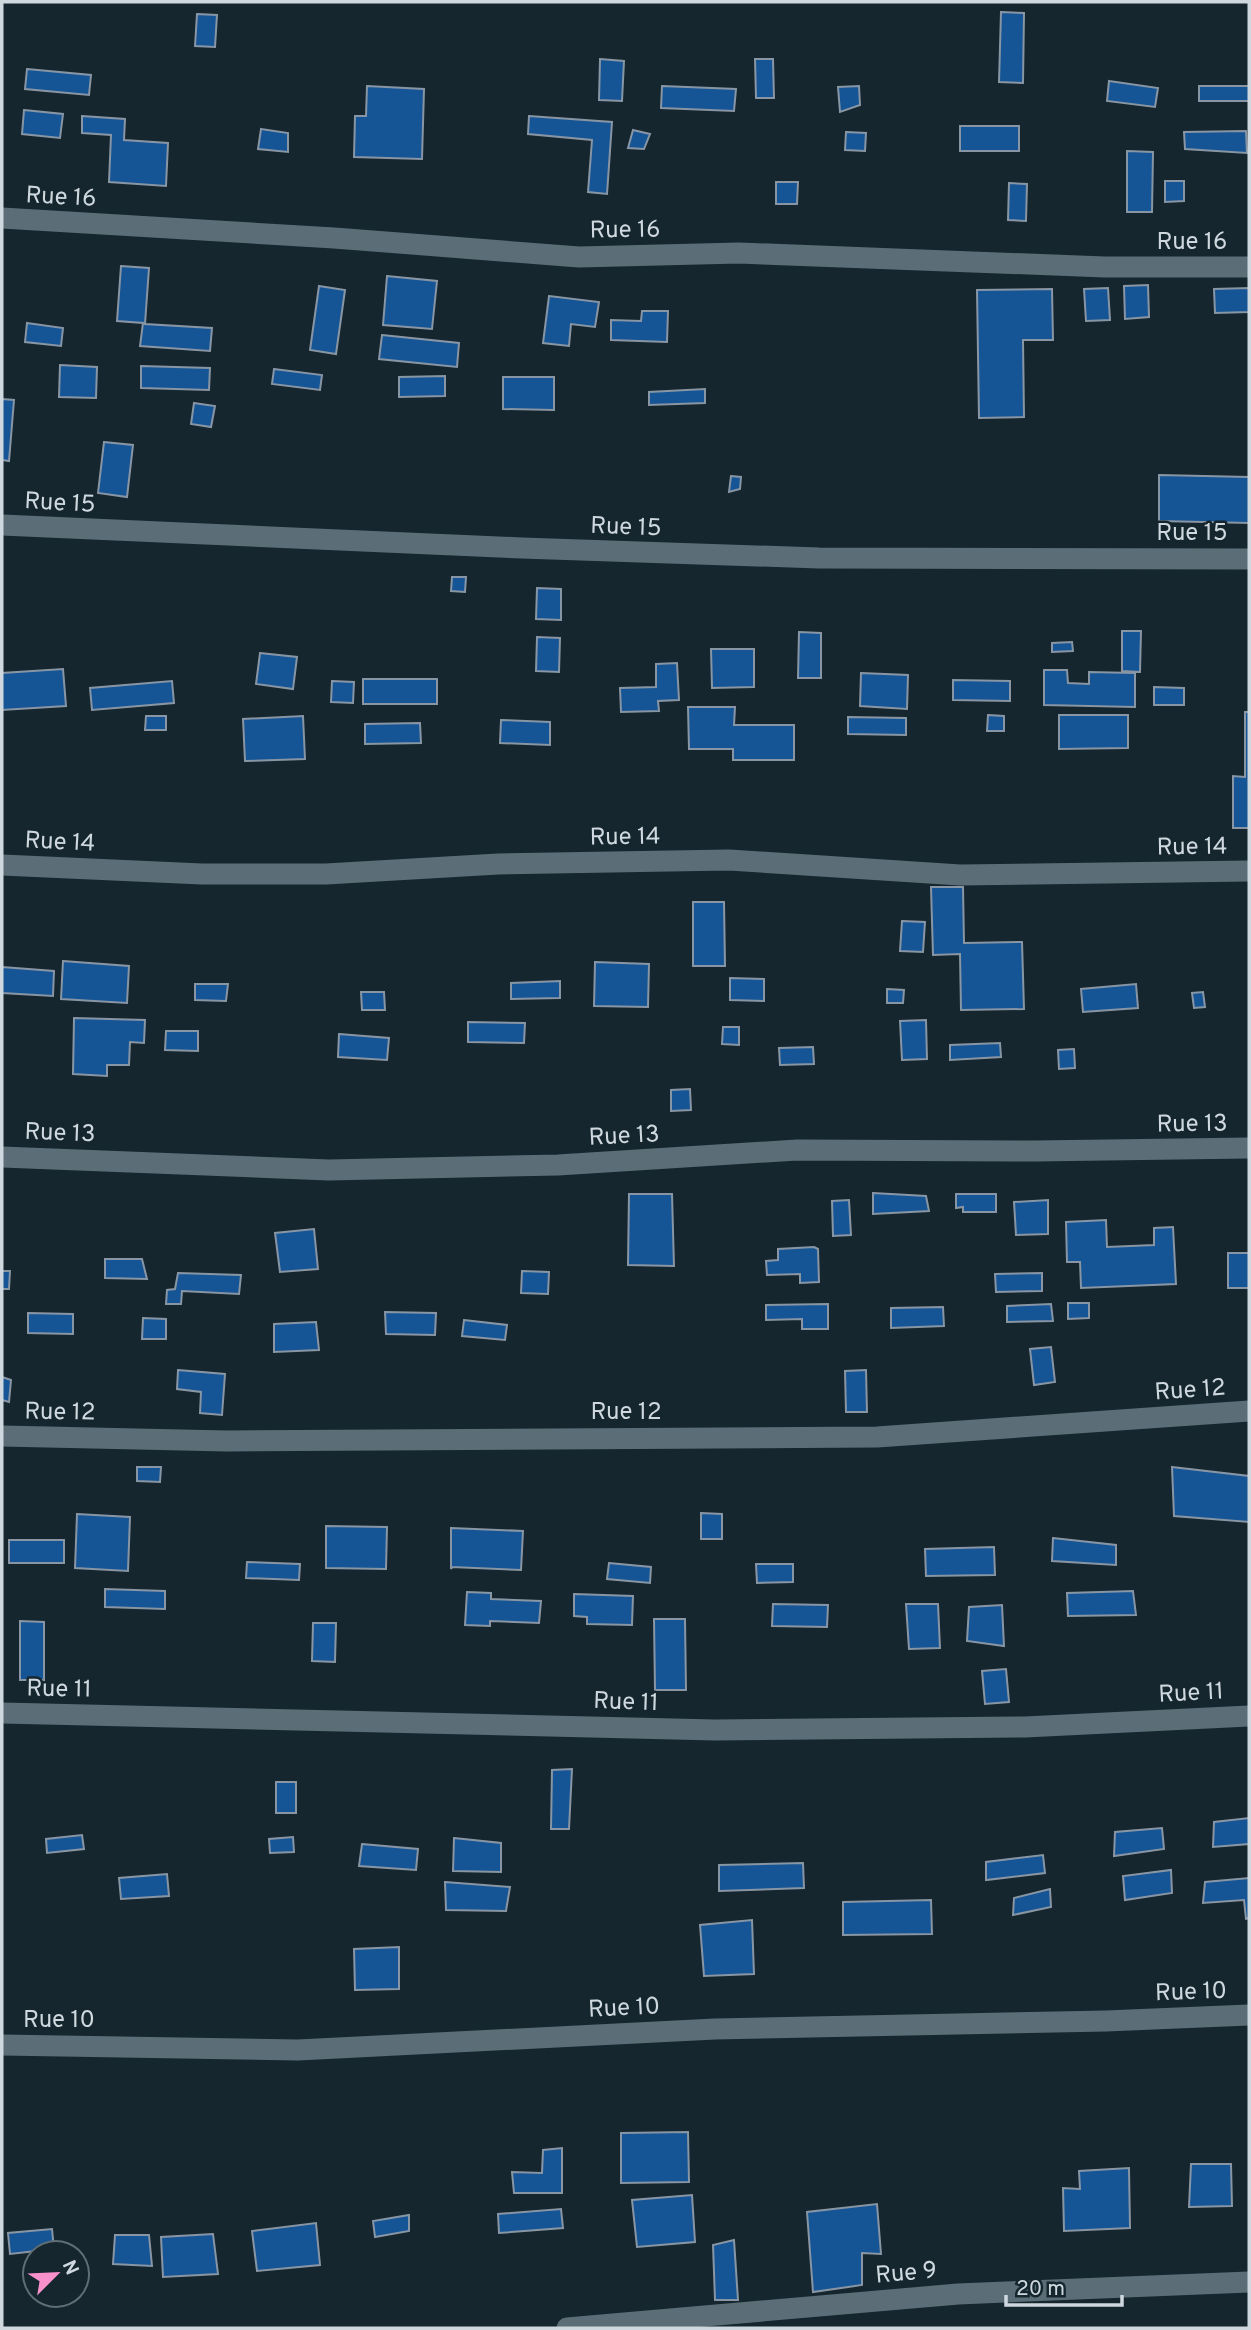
<svg xmlns="http://www.w3.org/2000/svg" width="1251" height="2330" font-family="Overpass,sans-serif">
  <style>
    .building { fill: #165595; stroke: #8895a4; stroke-width: 2 }
    .lines { fill: none; stroke-linecap: round; stroke-linejoin: round }
    .street { stroke: #5b6e77; stroke-width: 21 }
    .labels { text-anchor: middle; stroke-width: 5; stroke-linejoin: round; paint-order: stroke }
    .street-label { font-size: 24px; fill: #ced8de; stroke: #15262e }
  </style>
  <rect width="100%" height="100%" fill="#15262e"/>
  <path class="building" d="M1001,12L1024,13L1023,83L999,82Z
    M197,14L217,15L215,47L195,46Z
    M600,59L624,61L622,101L599,100Z
    M755,59H773L774,98H756Z
    M27,69L91,75L89,95L25,89Z
    M1109,81L1158,88L1155,107L1107,101Z
    M367,86L424,89L422,159L354,157L355,116H366Z
    M662,86L736,89L734,111L661,108Z
    M859,86L860,105L840,112L838,87Z
    M1199,86H1249V101H1199Z
    M24,110L63,114L60,138L22,134Z
    M82,116L125,119L124,140L168,143L166,186L109,182L111,135L82,133Z
    M529,116L612,122L607,194L588,192L592,140L528,134Z
    M960,126H1019V151H960Z
    M261,129L288,133V152L258,149Z
    M633,130L650,134L644,149L628,148Z
    M1246,131L1247,153L1185,149L1184,132Z
    M846,132L866,133L865,151L845,150Z
    M1127,151L1153,152L1152,212H1127Z
    M1165,181H1184V201L1165,202Z
    M776,182H798L797,204H776Z
    M1009,183L1027,184L1026,221L1008,220Z
    M121,266L149,268L145,324L212,328L210,351L140,346L143,323L117,321Z
    M387,276L437,281L432,329L383,325Z
    M1148,285L1149,317L1125,319L1124,286Z
    M319,286L345,290L336,354L310,350Z
    M1108,288L1110,320L1086,321L1084,289Z
    M1249,288V312L1215,313L1214,289Z
    M1052,289L1053,340H1023L1024,417L979,418L977,290Z
    M549,296L599,302L595,327L571,324L569,346L543,343Z
    M642,311H668L667,342L611,340V320L641,321Z
    M27,323L63,328L61,346L25,342Z
    M382,335L459,343L457,367L379,359Z
    M60,365L97,367L96,398L59,397Z
    M141,366L210,368L209,390L141,388Z
    M274,369L322,375L320,390L272,384Z
    M445,376V396L399,397V377Z
    M503,377H554V410L503,409Z
    M705,389V403L649,405V392Z
    M2,399L14,400L9,461L2,460Z
    M194,403L215,406L211,427L191,424Z
    M104,442L133,445L127,497L98,493Z
    M1159,475L1249,477V523L1159,521Z
    M731,476L741,477L740,489L729,492Z
    M452,577H466L465,592L451,591Z
    M537,588L561,589V620L536,619Z
    M1122,631H1141L1140,672L1122,671Z
    M799,632L821,633V678H798Z
    M537,637L560,638L559,672L536,671Z
    M1072,642L1073,651L1052,652V643Z
    M711,649H754V687L712,688Z
    M260,653L297,657L293,689L256,684Z
    M677,663L679,700L658,701L659,711L621,712L620,688L656,687V664Z
    M63,669L66,706L2,710V673Z
    M1044,670H1067L1068,683L1089,684V672L1135,673V707L1044,705Z
    M861,673L908,675L907,709L860,706Z
    M363,679H437V704H363Z
    M953,680L1010,681V701L953,700Z
    M172,681L174,703L92,710L90,688Z
    M332,681L354,682L353,703L331,702Z
    M1154,687L1184,688V705H1154Z
    M688,707H735L734,725H794V760H733V749H689Z
    M1245,712H1249V828H1233V776L1245,777Z
    M988,715L1004,716V731H987Z
    M1059,715H1128V748L1059,749Z
    M146,716H166V730H145Z
    M303,716L305,759L245,761L243,719Z
    M848,717L906,718V735L848,734Z
    M501,720L550,722V745L500,743Z
    M420,723L421,743L365,744V724Z
    M931,887H963L964,943L1022,942L1024,1009L961,1010L960,954L933,955Z
    M693,902H724L725,966H693Z
    M902,921L925,922L923,952L900,951Z
    M63,961L129,966L127,1003L61,999Z
    M595,962L649,964L648,1007L594,1006Z
    M2,967L54,971L53,996L2,993Z
    M730,978L764,979V1001L730,1000Z
    M560,981V998L511,999V983Z
    M195,984H228L226,1001L195,1000Z
    M1136,984L1138,1008L1083,1012L1081,989Z
    M887,989L904,990L903,1003H887Z
    M361,992H384L385,1010H362Z
    M1203,992L1205,1007L1194,1008L1192,993Z
    M74,1018L145,1020L144,1043L130,1042L129,1065H107V1076L73,1074Z
    M926,1020L927,1059L902,1060L900,1021Z
    M468,1022L525,1023L524,1043L468,1042Z
    M723,1027H739V1045L722,1044Z
    M166,1031H198V1051L165,1050Z
    M339,1034L389,1038L387,1060L338,1057Z
    M1000,1043L1001,1057L950,1060V1045Z
    M813,1047L814,1064L780,1065L779,1048Z
    M1074,1049L1075,1068L1059,1069L1058,1050Z
    M690,1089L691,1110L671,1111V1090Z
    M873,1193L926,1196L929,1211L873,1214Z
    M629,1194H672L674,1266L628,1265Z
    M956,1194H996V1212H963V1207L956,1208Z
    M849,1200L851,1235L833,1236L832,1201Z
    M1048,1200V1234L1016,1235L1014,1202Z
    M1106,1220L1107,1247L1154,1245V1228L1173,1227L1176,1284L1081,1288L1080,1262H1067L1066,1222Z
    M314,1229L318,1269L280,1272L275,1233Z
    M814,1247L818,1249L819,1282L800,1283V1274L767,1275L766,1261L778,1260V1249Z
    M1228,1253H1249V1288H1228Z
    M105,1259H142L147,1279L105,1278Z
    M2,1271H10L9,1289H2Z
    M522,1271L549,1272L548,1294L521,1293Z
    M178,1273L241,1275L239,1294L182,1291L181,1304H166L167,1290L175,1289Z
    M1042,1273V1291L996,1292L995,1274Z
    M1068,1303H1089V1318L1068,1319Z
    M828,1304V1329H802V1319L766,1320V1305Z
    M1051,1304L1053,1321L1007,1322V1306Z
    M943,1307L944,1326L891,1328V1308Z
    M385,1312L436,1313L435,1335L386,1334Z
    M28,1313L73,1314V1334L28,1333Z
    M143,1318L166,1319V1339H142Z
    M464,1320L507,1325L505,1340L462,1336Z
    M316,1322L319,1350L274,1352V1324Z
    M1051,1347L1055,1382L1034,1385L1030,1349Z
    M178,1370L225,1374L222,1415L200,1413L201,1392L177,1389Z
    M866,1370L867,1412H846L845,1371Z
    M2,1377L11,1380L9,1402L2,1400Z
    M137,1467H161L160,1482L137,1481Z
    M1172,1467L1249,1476V1522L1174,1516Z
    M701,1513L722,1514V1539H701Z
    M77,1514L130,1517L128,1571L75,1568Z
    M326,1526L387,1527L386,1569L326,1568Z
    M451,1528L523,1531L521,1570L452,1567L451,1569Z
    M1053,1538L1116,1545V1565L1052,1561Z
    M9,1540H64V1563H9Z
    M994,1547L995,1575L926,1576L925,1549Z
    M247,1562L300,1564L299,1580L246,1578Z
    M609,1563L651,1567L650,1583L607,1579Z
    M756,1564H793V1582L757,1583Z
    M105,1589L165,1591V1609L105,1607Z
    M1133,1591L1136,1615L1068,1616L1067,1593Z
    M467,1592L491,1593V1599L541,1601L539,1623L490,1621V1626L465,1625Z
    M574,1594L633,1596L632,1625L587,1624V1617L574,1616Z
    M773,1604L828,1605L827,1627L772,1626Z
    M906,1604H938L940,1648L909,1649Z
    M1002,1605L1004,1646L967,1641L969,1607Z
    M654,1619H685L686,1690H655Z
    M20,1621L44,1622V1680H20Z
    M313,1623H336L335,1662L312,1661Z
    M1006,1669L1009,1702L985,1704L982,1671Z
    M572,1769L569,1829H551L552,1770Z
    M276,1782H296V1813H276Z
    M1249,1818V1844L1213,1847L1214,1822Z
    M1162,1828L1164,1849L1114,1856L1115,1832Z
    M82,1835L84,1849L47,1853L46,1839Z
    M293,1837L294,1852L270,1853L269,1839Z
    M454,1838L501,1843V1872L453,1871Z
    M362,1844L418,1849L416,1870L359,1866Z
    M1043,1855L1045,1873L986,1880V1862Z
    M803,1863L804,1888L719,1891V1865Z
    M1171,1870L1172,1893L1125,1900L1123,1876Z
    M167,1874L169,1896L121,1899L119,1878Z
    M1249,1878V1918L1246,1919L1244,1900L1203,1903L1205,1882Z
    M445,1882L510,1887L506,1911L446,1910Z
    M1050,1889L1051,1907L1013,1915L1014,1898Z
    M931,1900L932,1934L843,1935V1902Z
    M752,1920L754,1974L704,1976L700,1925Z
    M399,1947V1989L355,1990L354,1949Z
    M688,2132L689,2182L621,2183V2133Z
    M562,2148V2193H514L512,2172L542,2173L543,2150Z
    M1191,2164H1231L1232,2206L1189,2207Z
    M1129,2168L1130,2228L1064,2231L1063,2188L1080,2189L1079,2171Z
    M692,2195L695,2242L637,2247L632,2200Z
    M877,2204L881,2254L862,2253V2285L813,2292L807,2212Z
    M561,2209L563,2228L499,2233L498,2214Z
    M409,2215V2231L375,2237L373,2221Z
    M316,2223L320,2265L257,2271L252,2231Z
    M52,2229L54,2249L10,2254L8,2233Z
    M213,2234L218,2274L163,2277L161,2237Z
    M115,2235H149L152,2266L113,2264Z
    M734,2240L738,2300H715L713,2245Z"/>
  <g class="lines">
    <path class="street" d="M2,218L334,238L579,257L739,253L1105,267H1249
      M2,525L522,548L819,558L1249,559
      M2,865L202,874H326L498,864L729,860L960,875L1249,871
      M2,1157L329,1170L558,1165L797,1150L1035,1151L1249,1148
      M2,1436L227,1441L877,1437L1249,1411
      M2,1713L715,1730L1025,1727L1249,1716
      M2,2045L298,2050L715,2029L1106,2021L1249,2015
      M567,2328L958,2294L1249,2282"/>
  </g>
  <g class="labels">
    <g class="street-label">
      <text transform="translate(61 196) rotate(3)" y="8">Rue 16</text>
      <text transform="translate(625 229) rotate(-1)" y="8">Rue 16</text>
      <text x="1192" y="249">Rue 16</text>
      <text transform="translate(60 502) rotate(3)" y="8">Rue 15</text>
      <text transform="translate(626 526) rotate(2)" y="8">Rue 15</text>
      <text x="1192" y="540">Rue 15</text>
      <text transform="translate(625 836) rotate(-1)" y="8">Rue 14</text>
      <text transform="translate(60 841) rotate(3)" y="8">Rue 14</text>
      <text transform="translate(1192 846) rotate(-1)" y="8">Rue 14</text>
      <text transform="translate(1192 1123) rotate(-1)" y="8">Rue 13</text>
      <text transform="translate(60 1132) rotate(2)" y="8">Rue 13</text>
      <text transform="translate(624 1135) rotate(-3)" y="8">Rue 13</text>
      <text transform="translate(1190 1389) rotate(-4)" y="8">Rue 12</text>
      <text transform="translate(60 1411) rotate(1)" y="8">Rue 12</text>
      <text x="626" y="1419">Rue 12</text>
      <text transform="translate(59 1688) rotate(1)" y="8">Rue 11</text>
      <text transform="translate(1191 1692) rotate(-3)" y="8">Rue 11</text>
      <text transform="translate(626 1701) rotate(2)" y="8">Rue 11</text>
      <text transform="translate(1191 1991) rotate(-2)" y="8">Rue 10</text>
      <text transform="translate(624 2007) rotate(-3)" y="8">Rue 10</text>
      <text x="59" y="2027">Rue 10</text>
      <text transform="translate(906 2272) rotate(-5)" y="8">Rue 9</text>
    </g>
  </g>
  <rect width="1251" height="2330" fill="none" stroke="#ced8de" stroke-width="7"/>
  <g transform="translate(56 2274) rotate(66)"><circle r="33" fill="#15262e" stroke="#5f6d74" stroke-width="2"/>
  <path d="M0-5L12 26L0 18L-12 26Z" fill="#f890cc"/>
  <text y="-10" font-size="19" font-weight="bold" text-anchor="middle" fill="#ced8de">N</text>
  </g>
  <path d="M1006 2295v10h116v-10" fill="none" stroke="#ced8de" stroke-width="3.5"/>
  <text x="1016" y="2295" font-size="21" fill="#ced8de" stroke="#15262e" stroke-width="5" paint-order="stroke">20 m</text>
</svg>
